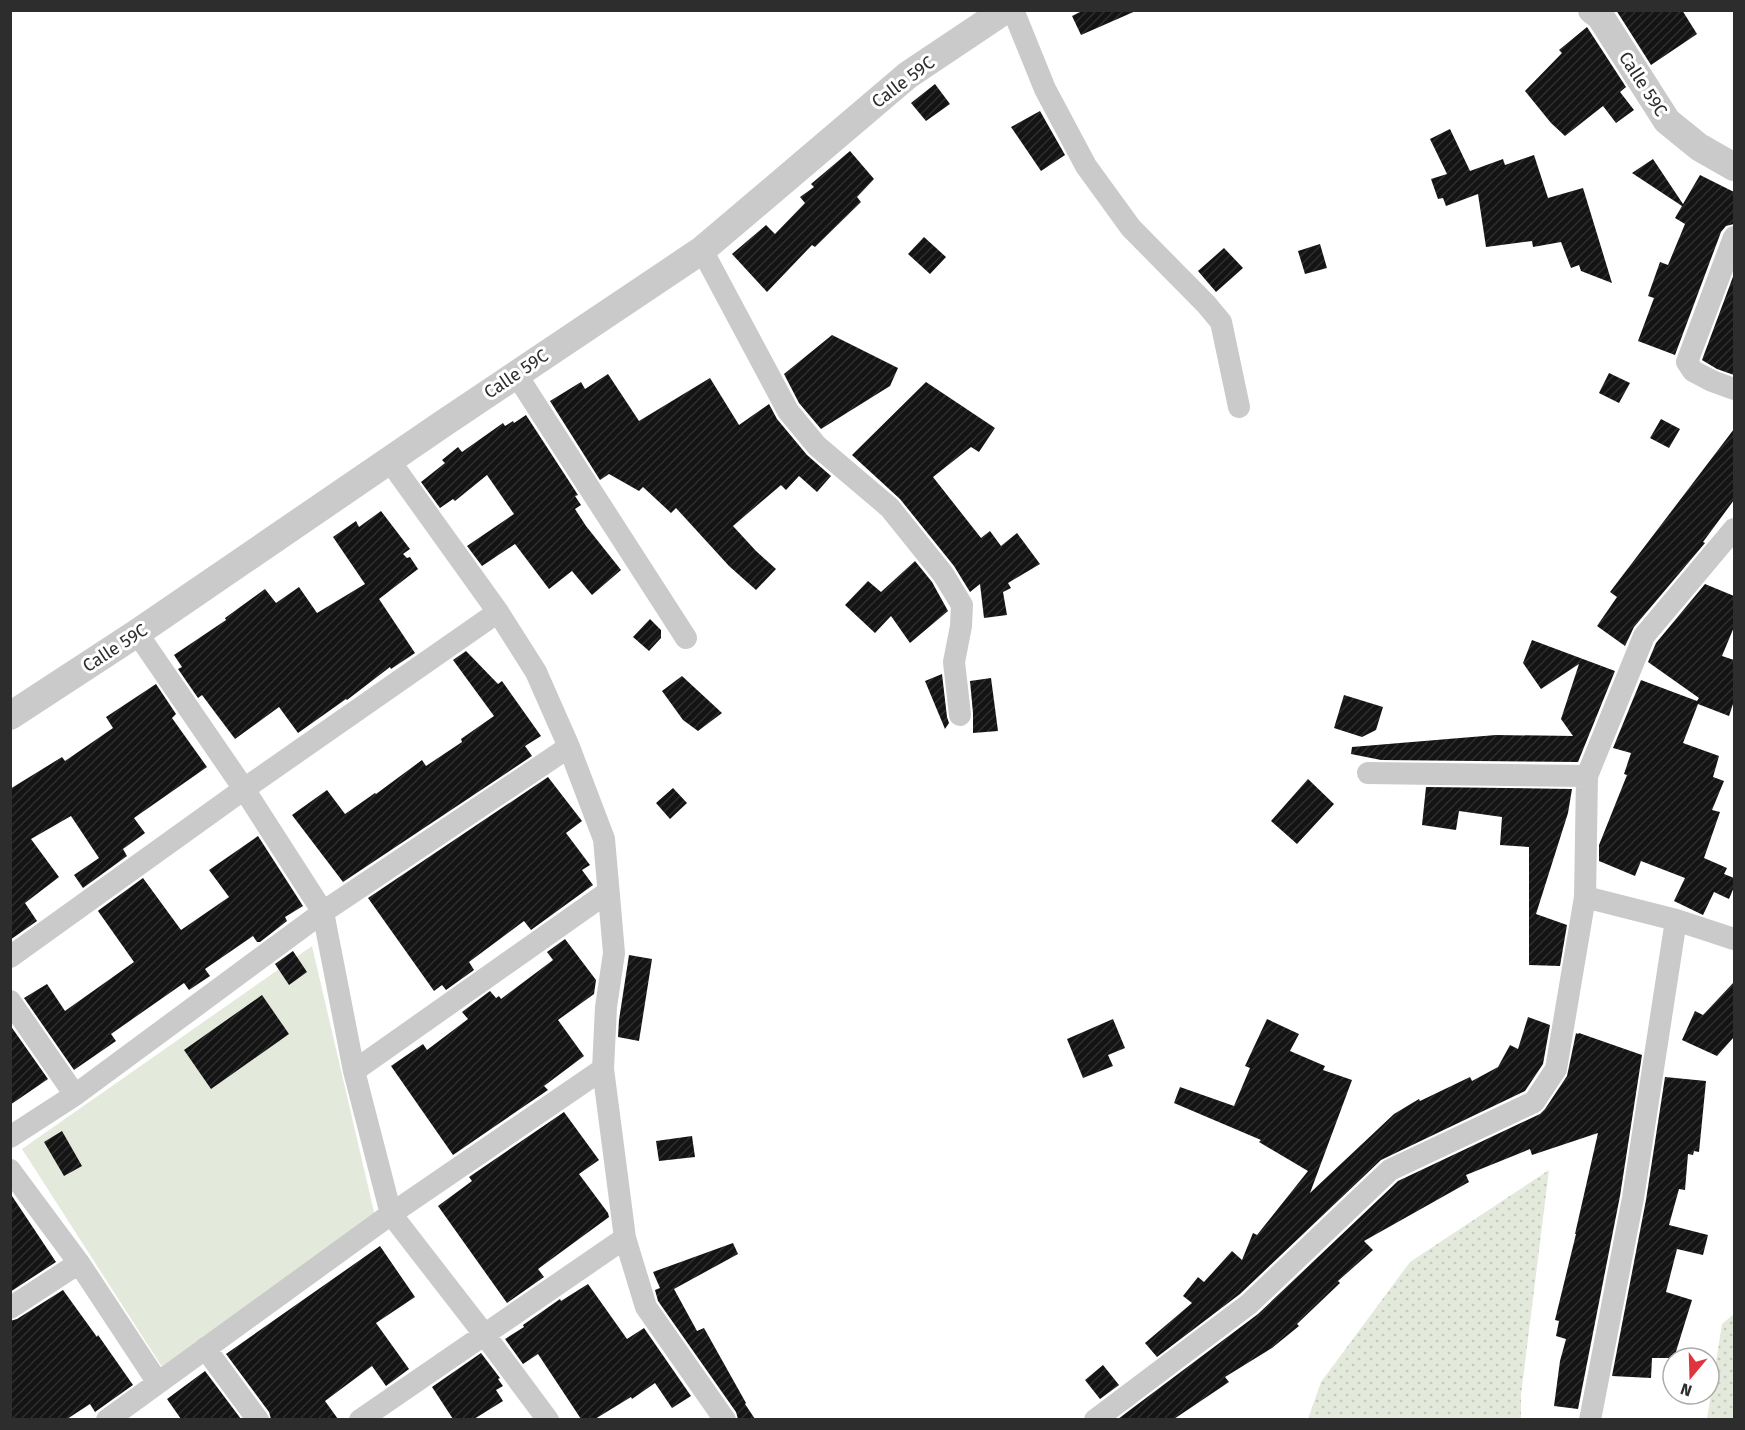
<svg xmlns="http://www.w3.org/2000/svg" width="1745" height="1430" font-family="'Fira Sans',sans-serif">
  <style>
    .grass { fill: url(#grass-dots) }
    .green { fill: #e3eadb }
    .building { fill: url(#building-hatch) }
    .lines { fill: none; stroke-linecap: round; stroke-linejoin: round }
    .minor { stroke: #cacaca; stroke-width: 22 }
    .tertiary { stroke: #cacaca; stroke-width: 28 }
    .labels { text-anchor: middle; stroke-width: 6; stroke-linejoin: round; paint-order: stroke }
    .street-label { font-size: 18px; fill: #2d2d2d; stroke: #fff }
  </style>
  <defs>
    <pattern id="grass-dots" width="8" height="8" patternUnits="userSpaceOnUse" patternTransform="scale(1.5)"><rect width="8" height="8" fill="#e3eadb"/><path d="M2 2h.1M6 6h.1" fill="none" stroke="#c3c9bc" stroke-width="1.8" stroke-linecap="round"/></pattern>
    <pattern id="building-hatch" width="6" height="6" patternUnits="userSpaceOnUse" patternTransform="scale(1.5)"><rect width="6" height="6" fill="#141414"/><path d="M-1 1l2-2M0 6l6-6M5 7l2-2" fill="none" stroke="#2e2e2e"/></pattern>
  </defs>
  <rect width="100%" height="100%" fill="#fff"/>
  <path class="grass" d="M1549,1170L1521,1395V1419H1308L1321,1382L1410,1262Z
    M1734,1314V1419H1707L1722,1324Z"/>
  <path class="green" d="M312,946L375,1216L162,1367L22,1149Z"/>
  <path class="building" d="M1084,10H1138L1081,35L1072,16Z
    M1616,10H1682L1697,34L1651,65Z
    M1587,27L1626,87L1620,92L1634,110L1616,123L1603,106L1565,136L1551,123L1525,91L1562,53L1559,50Z
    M935,84L950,104L926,121L911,103Z
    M1040,111L1065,155L1041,171L1011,127Z
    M1450,129L1470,171L1503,159L1505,165L1534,155L1548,198L1583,188L1612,283L1581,271L1579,265L1571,268L1561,242L1533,247L1532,241L1486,247L1478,194L1446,206L1443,198L1438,199L1431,179L1447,174L1430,139Z
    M850,151L874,179L857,197L861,202L815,247L812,245L767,292L732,254L766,225L775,234L805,203L800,197L814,187L811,184Z
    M1653,159L1683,204L1700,175L1734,192V224L1726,226L1721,232L1675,355L1638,341L1654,298L1648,296L1660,262L1668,265L1685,224L1675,218L1682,206L1632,173Z
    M924,237L946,257L930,274L908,254Z
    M1320,244L1327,268L1305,274L1298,251Z
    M1224,248L1243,268L1216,292L1198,271Z
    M1734,274V375L1717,369L1702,360Z
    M832,335L898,368L890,386L821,429L799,403L784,374Z
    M1609,373L1630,383L1619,403L1599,393Z
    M608,374L639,421L710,378L739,425L769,404L777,419L807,455L831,476L817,492L799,476L786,490L781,485L733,526L756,551L776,569L756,590L729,566L676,508L671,513L643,487L639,491L609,474L600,480L550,401L581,382L585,389Z
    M926,382L995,428L979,452L971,447L933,477L981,538L990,531L1001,546L1017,533L1040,564L1008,583L1011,588L1003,592L1007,615L984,618L980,584L970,592L954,566L900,499L852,455Z
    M526,415L578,495L575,496L581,505L575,509L586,526L621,570L592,595L572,571L549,589L515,544L482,566L467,546L514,514L487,475L455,501L453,499L440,508L421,482L445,463L442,460L458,447L462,452L503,423L505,426L513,421L514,423Z
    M1661,419L1680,429L1669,448L1650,438Z
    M1734,429V500L1703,542L1705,543L1634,627L1625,646L1597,626L1617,597L1610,592Z
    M381,511L410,549L403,554L407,558L410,557L418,569L379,599L415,653L391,669L390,667L347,700L346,699L298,733L279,707L235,739L202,695L198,698L178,669L182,667L174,655L226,620L225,618L265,589L276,603L299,587L317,613L365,584L333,537L356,521L359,527Z
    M915,561L932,582L948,611L910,643L891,616L875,633L845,605L868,581L881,592Z
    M1705,584L1734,596V627L1722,656L1734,660V701L1729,716L1698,704L1683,743L1719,756L1713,777L1724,781L1712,810L1720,812L1704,858L1727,868L1724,874L1734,878V887L1729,899L1714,892L1703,915L1674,901L1685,878L1641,861L1635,876L1599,861V845L1627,775L1624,774L1631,753L1613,748L1641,680L1697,701L1699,698L1648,662L1656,643Z
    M650,619L661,630V638L649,651L633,637Z
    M1532,640L1615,671L1578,762L1381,760L1351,754L1352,747L1496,735L1573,736L1561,719L1579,664L1541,689L1523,663Z
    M466,651L498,684L502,681L541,736L525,746L532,756L343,882L292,815L327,790L345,814L375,793L376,794L422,760L426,766L462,742L461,739L494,716L453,660Z
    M942,674L947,717L949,723L945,729L925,681Z
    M682,676L722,713L698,731L683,720L662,691Z
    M991,678L998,731L973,733V713L970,681Z
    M156,684L176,714L172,718L207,767L134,818L145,833L123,849L127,856L83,888L74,875L99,858L71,816L31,839L59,877L25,903L37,921L10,940V789L62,757L65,761L113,728L106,717Z
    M1344,695L1383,707L1376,730L1362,737L1334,728Z
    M548,777L582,821L566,833L590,865L582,870L593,885L531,930L524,921L469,962L474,970L446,990L442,985L434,991L368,898Z
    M1308,779L1334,804L1297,844L1271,821Z
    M1426,787L1572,789L1568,813L1536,914L1567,925L1560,966L1529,965V847L1500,845L1502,817L1459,811L1456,830L1422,825Z
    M673,788L687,803L670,819L656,803Z
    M258,836L303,906L285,917L287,921L260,942H257L253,936L205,969L210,976L189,990L184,983L111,1034L116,1041L74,1070L24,998L47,984L65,1011L134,962L98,911L99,910L143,878L181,930L229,897L209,870Z
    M565,939L596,980L594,994L558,1020L584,1056L544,1086L548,1090L453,1155L391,1066L423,1044L427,1050L468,1019L462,1012L490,991L496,998L499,996L501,999L553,960L547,952Z
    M293,951L307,972L289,985L275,964Z
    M629,955L652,959L639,1041L618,1037L619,1020Z
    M1734,982V1037L1717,1056L1682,1040L1695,1011L1703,1015Z
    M262,995L289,1034L211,1089L184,1050Z
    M1528,1017L1550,1025L1543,1064L1525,1091L1381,1160L1240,1294L1157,1357L1145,1343L1192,1303L1183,1296L1198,1277L1204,1282L1232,1251L1242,1260L1253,1233L1257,1235L1308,1171L1259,1142L1261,1140L1174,1103L1180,1087L1234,1106L1250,1068L1245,1066L1267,1019L1299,1034L1290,1051L1325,1066L1323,1070L1352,1080L1310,1193L1394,1114L1419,1099L1420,1101L1470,1077L1472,1081L1498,1067L1510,1045L1518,1049Z
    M1113,1019L1125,1048L1108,1055L1113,1066L1083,1078L1067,1039Z
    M10,1025L48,1079L10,1105Z
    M1576,1033L1578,1034L1579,1033L1642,1055L1620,1196L1578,1409L1554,1406L1560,1361L1566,1339L1556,1336L1559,1321L1555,1320L1576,1234H1575L1598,1133L1532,1155L1530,1149L1466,1175L1469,1182L1364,1241L1373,1250L1338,1281L1340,1283L1297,1324L1299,1326L1272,1348L1225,1377L1229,1382L1174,1419H1118L1258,1314L1398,1181L1540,1114L1545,1109L1567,1076Z
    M1665,1077L1706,1081L1699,1152L1694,1151L1693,1155L1688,1154L1685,1190L1679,1189L1669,1225L1708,1235L1703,1255L1677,1249L1666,1292L1692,1300L1674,1358H1652L1651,1378L1612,1376L1646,1200Z
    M564,1112L599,1160L579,1174L608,1213L609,1217L538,1269L544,1277L507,1303L438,1206L472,1181L469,1177Z
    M62,1131L82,1166L64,1176L44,1142Z
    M692,1136L695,1157L659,1161L656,1141Z
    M10,1193L56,1262L10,1292Z
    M733,1243L738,1254L674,1289L697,1331L704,1328L746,1403L745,1404L755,1419H738L736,1412L658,1301L655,1290L660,1288L653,1272Z
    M380,1246L415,1297L376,1323L409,1369L386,1386L372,1366L325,1401L338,1419H271L269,1412L226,1354Z
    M588,1284L627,1339L644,1328L691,1396L672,1408L655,1383L632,1399L631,1397L595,1419H581L538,1354L523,1364L505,1339L524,1327L523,1325L560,1299L561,1301Z
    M63,1290L97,1337L98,1335L133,1385L95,1412L90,1404L67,1419H10V1321L17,1319Z
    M481,1353L500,1378L498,1379L503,1386L496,1390L503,1401L474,1419H453L432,1387Z
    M1103,1365L1119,1385L1100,1399L1085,1380Z
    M205,1371L241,1419H181L167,1399Z"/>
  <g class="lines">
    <path class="minor" d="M1013,10L1045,89L1086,166L1131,228L1206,304L1221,322L1239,407
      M1734,237L1687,362L1693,371L1712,381L1734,389
      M702,250L788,411L817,446L890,508L943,574L962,605L961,626L954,662L960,715
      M516,374L686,638
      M389,460L498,612L536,672L569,747L604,839L614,953L606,1007L603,1069L625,1238L646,1307L725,1420
      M137,633L244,789L323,912L354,1071L391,1214L484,1334L548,1420
      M1368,773L1587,776
      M1585,897L1676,920L1734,939
      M10,957L244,789L498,612
      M10,1001L75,1095
      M354,1071L608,892
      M10,1137L75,1095L323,912L569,747
      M10,1170L79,1263L158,1383
      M10,1308L79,1263
      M205,1348L258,1420
      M107,1420L391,1214L603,1069
      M360,1420L625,1238
      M1095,1420L1249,1304L1390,1170L1534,1102L1556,1069L1585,897L1587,776L1644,636L1734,529
      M1590,1420L1633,1198L1676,920"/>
    <path class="tertiary" d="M1592,10L1600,16L1667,121L1699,147L1734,167
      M10,716L137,633L444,423L702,250L908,75L1005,10"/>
  </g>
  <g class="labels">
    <g class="street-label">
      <text transform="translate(903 82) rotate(-37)" y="6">Calle 59C</text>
      <text transform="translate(1643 84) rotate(57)" y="6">Calle 59C</text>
      <text transform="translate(516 374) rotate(-34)" y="6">Calle 59C</text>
      <text transform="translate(115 648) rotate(-33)" y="6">Calle 59C</text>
    </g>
  </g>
  <rect width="1745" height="1430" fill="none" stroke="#2d2d2d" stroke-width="24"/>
  <g transform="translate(1691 1376) rotate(199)"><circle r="28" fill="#ffffff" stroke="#ababab" stroke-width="1.5"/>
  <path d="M0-4.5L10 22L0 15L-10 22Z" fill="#df343d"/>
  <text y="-9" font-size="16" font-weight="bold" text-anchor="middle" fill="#2d2d2d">N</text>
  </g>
</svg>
